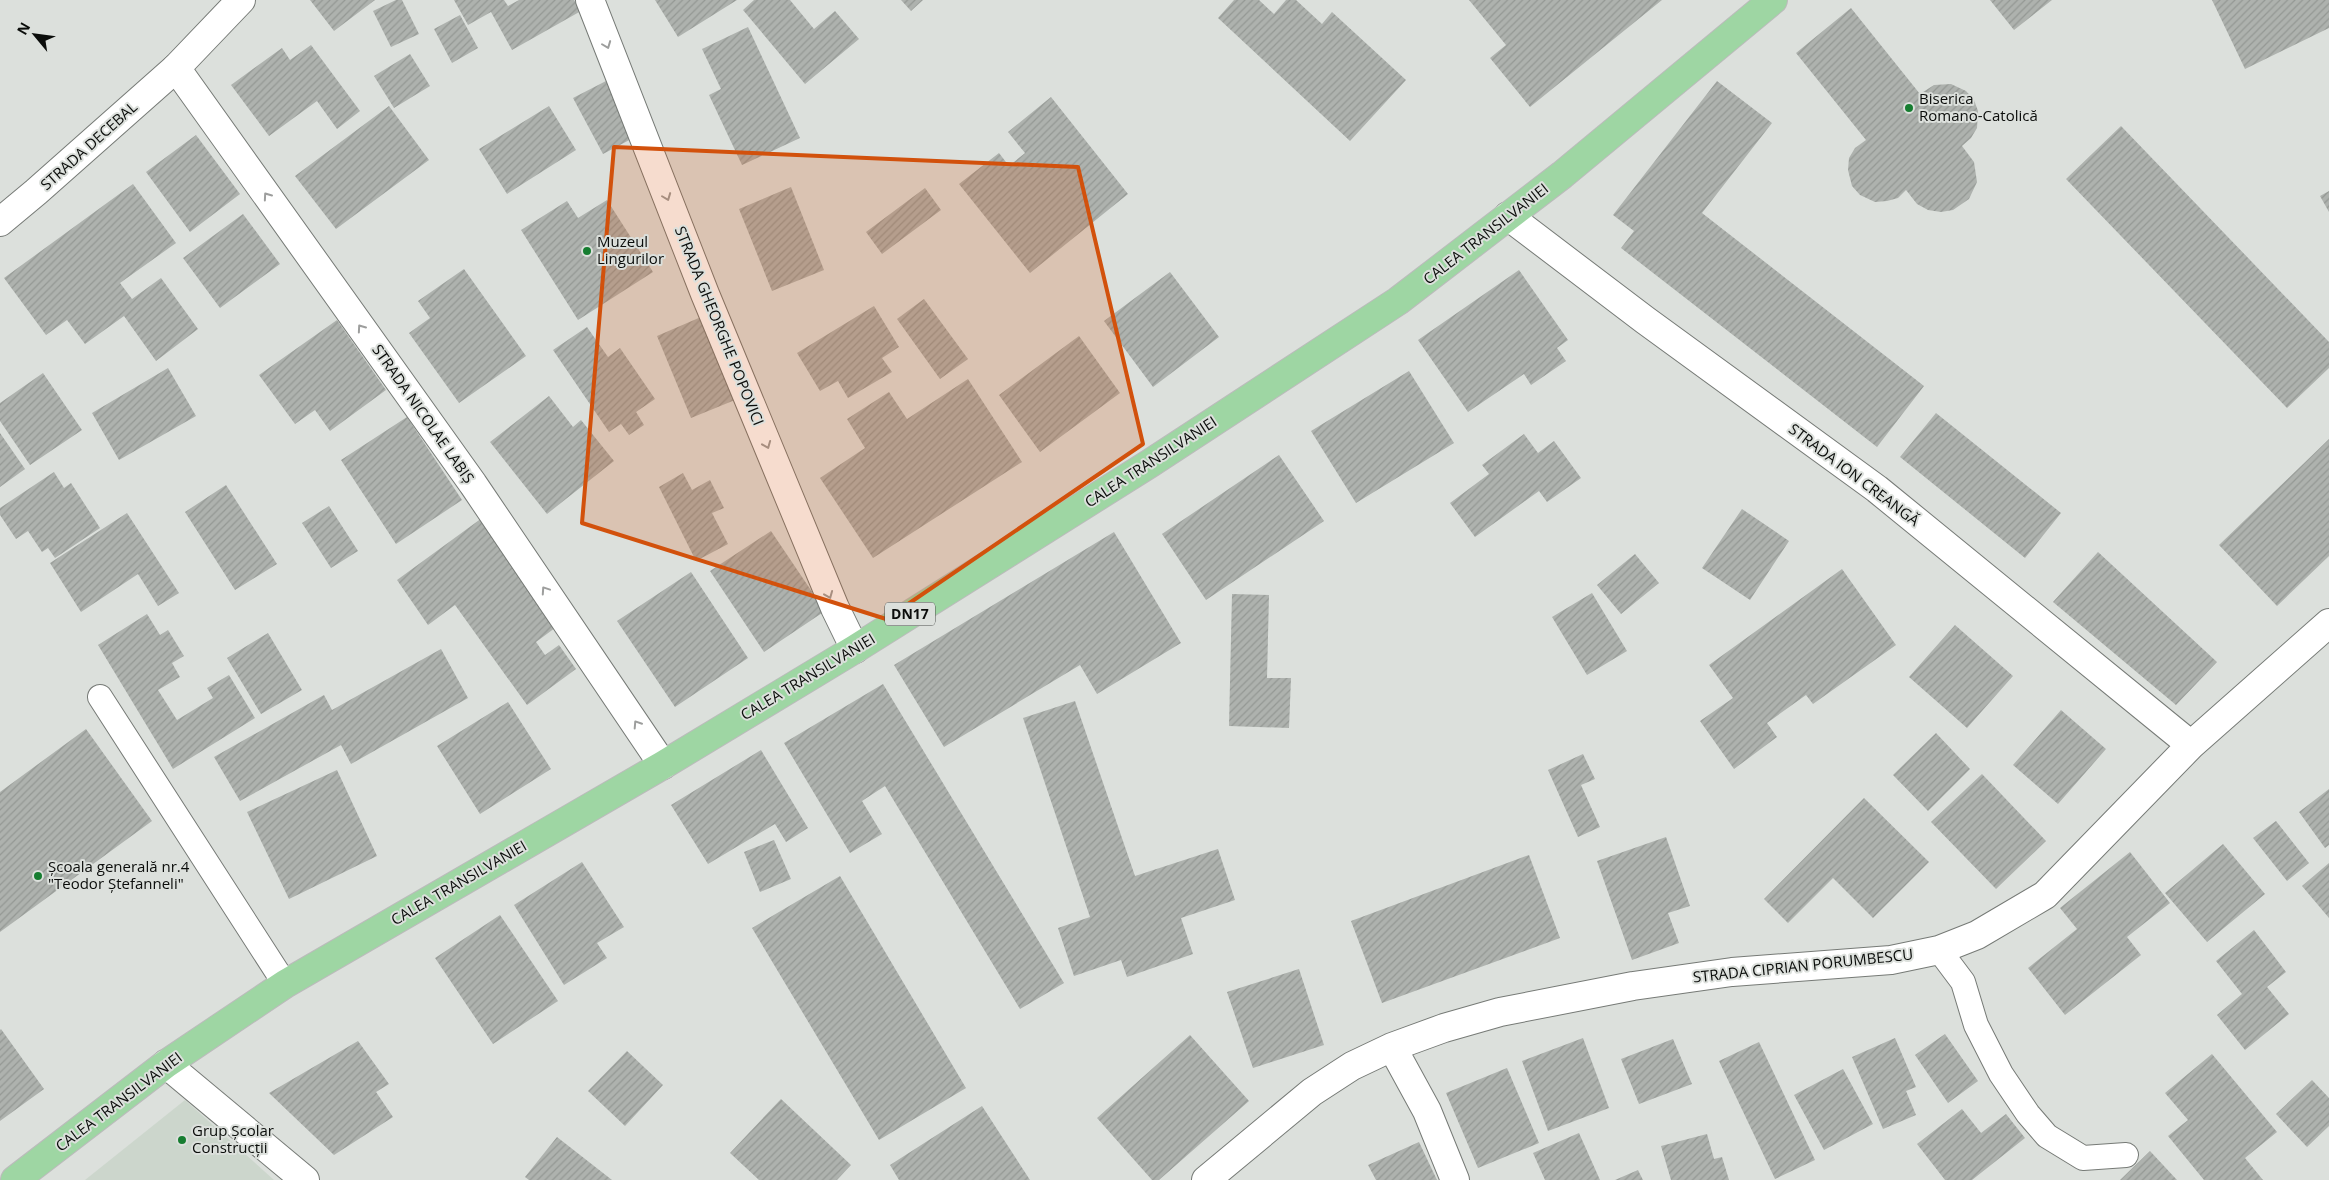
<svg xmlns="http://www.w3.org/2000/svg" width="2329" height="1180" font-family="'Open Sans',sans-serif">
  <style>
    .built { fill: #ccd6cc }
    .building { fill: url(#building-hatch) }
    .lines { fill: none; stroke-linecap: round; stroke-linejoin: round }
    .service-casing { stroke: #767a76; stroke-width: 26 }
    .minor-casing { stroke: #767a76; stroke-width: 30 }
    .tertiary-casing { stroke: #767a76; stroke-width: 30 }
    .trunk-casing { stroke: #bbb; stroke-width: 30 }
    .service { stroke: #fff; stroke-width: 24 }
    .minor { stroke: #fff; stroke-width: 28 }
    .tertiary { stroke: #fff; stroke-width: 28 }
    .trunk { stroke: #9ed6a3; stroke-width: 28 }
    .oneway { stroke: #9d9e9d }
    .marked { fill: #d2510c; fill-opacity: 0.2; stroke: #d2510c; stroke-width: 4; stroke-linejoin: round }
    .poi-dot { fill: #167d30; stroke: #dce0dc; stroke-width: 2 }
    .labels { text-anchor: middle; stroke-width: 4; stroke-linejoin: round; paint-order: stroke }
    .shield { fill: #dce0dc; stroke: #4a4c4a; stroke-width: 1 }
    .shield-label { font-size: 14px; font-weight: bold; fill: #0b0d0b }
    .poi-label { font-size: 15px; fill: #0b0d0b; stroke: #dce0dc; text-anchor: start }
    .street-label { font-size: 15px; fill: #0b0d0b; stroke: #dce0dc }
  </style>
  <defs>
    <pattern id="building-hatch" width="6" height="6" patternUnits="userSpaceOnUse" patternTransform="scale(1.25)"><rect width="6" height="6" fill="#aeb2ae"/><path d="M-1 1l2-2M0 6l6-6M5 7l2-2" fill="none" stroke="#949894"/></pattern>
  </defs>
  <rect width="100%" height="100%" fill="#dce0dc"/>
  <path class="built" d="M185,1100L274,1180H85Z"/>
  <path class="building" d="M310,0H375L334,31Z
    M396,0H402L419,34L391,47L373,11Z
    M454,0H504L508,6L519,0H574L581,11L512,50L491,12L468,25Z
    M655,0H737L678,37Z
    M754,0H790L814,29L835,11L859,39L805,84L743,10Z
    M901,0H923L911,11Z
    M1234,0H1259L1274,14L1286,0H1296L1322,24L1332,12L1406,80L1350,141L1218,18Z
    M1469,0H1662L1530,107L1490,58L1506,45Z
    M1990,0H2052L2014,30Z
    M2212,0H2329V28L2245,69Z
    M1851,8L1920,94L1934,85L1951,84L1966,91L1974,100L1978,111L1977,128L1971,138L1962,146L1974,162L1977,182L1969,199L1953,210L1941,212L1928,210L1917,204L1906,190L1898,198L1887,201L1875,202L1860,195L1852,186L1848,170L1849,158L1855,148L1866,140L1796,53Z
    M460,15L478,48L452,63L434,29Z
    M748,27L800,138L742,165L709,95L721,89L702,49Z
    M311,45L360,111L337,129L317,101L269,136L231,85L282,48L290,60Z
    M410,54L430,86L394,108L374,76Z
    M606,81L635,137L603,154L573,98Z
    M1717,81L1772,123L1702,213L1924,386L1877,447L1621,248L1634,231L1613,215Z
    M1051,97L1128,194L1030,273L959,184L999,153L1009,166L1025,153L1008,132Z
    M389,106L429,160L336,229L295,176Z
    M549,106L576,150L507,194L479,149Z
    M2121,126L2329,342V368L2287,408L2066,179Z
    M196,135L240,194L190,232L146,172Z
    M133,184L176,243L120,283L132,299L161,278L198,329L156,361L124,316L85,344L67,320L46,335L4,278Z
    M791,187L824,270L772,291L739,209Z
    M925,188L941,210L882,254L866,232Z
    M2329,191V212L2320,196Z
    M607,200L653,272L578,320L521,230L567,201L578,218Z
    M243,214L280,264L220,308L183,258Z
    M464,269L526,356L459,403L409,333L430,318L418,301Z
    M1519,270L1568,340L1557,348L1566,361L1531,385L1524,374L1468,412L1418,340Z
    M1170,272L1219,337L1153,387L1104,321Z
    M924,299L968,359L940,379L897,319Z
    M874,306L899,347L882,358L892,372L848,398L838,381L820,391L797,353Z
    M701,317L735,400L691,418L657,336Z
    M337,320L386,390L330,431L315,410L295,424L259,375Z
    M587,327L608,357L620,348L655,399L636,412L644,425L629,435L621,424L609,432L553,350Z
    M1079,336L1120,393L1040,452L999,395Z
    M168,368L196,416L119,460L92,413Z
    M1409,371L1454,443L1356,503L1311,431Z
    M43,373L82,430L30,465L0,421V403Z
    M968,379L1022,462L873,558L820,478L865,448L847,419L889,392L907,419Z
    M549,396L573,427L581,420L614,461L547,514L490,442Z
    M1936,413L2061,513L2025,558L1900,457Z
    M407,417L462,500L396,544L341,460Z
    M0,433L25,469L0,487Z
    M1524,434L1538,453L1554,441L1581,478L1547,502L1539,491L1475,537L1450,503L1489,474L1482,465Z
    M2329,439V556L2277,606L2219,545Z
    M1279,455L1324,521L1206,600L1162,534Z
    M54,472L64,488L71,483L100,528L55,558L48,548L42,552L28,531L16,539L0,515V508Z
    M683,473L692,490L710,480L724,508L712,513L728,544L696,561L659,487Z
    M226,485L277,564L235,590L185,512Z
    M329,506L358,551L331,568L302,523Z
    M1742,509L1789,541L1750,600L1702,568Z
    M127,513L179,593L158,606L138,574L81,612L50,563Z
    M482,518L559,625L536,642L545,655L559,645L576,669L527,705L455,605L428,625L397,580Z
    M771,531L825,611L764,652L710,571Z
    M1114,532L1181,643L1097,694L1080,665L944,747L894,665Z
    M2098,552L2217,662L2176,705L2053,602Z
    M1635,554L1659,583L1621,614L1597,585Z
    M1842,569L1896,645L1813,704L1806,695L1767,723L1777,737L1734,769L1700,721L1733,698L1709,665Z
    M691,572L748,658L675,707L617,621Z
    M1592,593L1627,651L1587,675L1552,617Z
    M1232,594L1269,595L1267,678H1291L1289,728L1229,726Z
    M147,614L160,635L168,630L184,656L172,663L180,677L158,690L177,720L213,698L207,688L229,675L255,718L173,769L98,645Z
    M1955,625L2013,676L1967,728L1909,677Z
    M268,633L302,690L261,714L227,658Z
    M441,649L468,698L351,764L341,745L240,801L214,757L324,695L332,710Z
    M883,684L1064,983L1020,1009L885,786L862,801L882,834L850,853L784,743Z
    M1075,701L1135,876L1218,849L1235,900L1181,918L1193,954L1127,977L1121,960L1074,976L1058,928L1090,917L1023,718Z
    M508,702L551,769L480,814L437,746Z
    M2061,710L2106,749L2058,804L2013,765Z
    M86,729L152,821L0,932V792Z
    M1936,733L1970,769L1928,811L1893,775Z
    M761,750L808,828L786,842L775,824L708,864L671,805Z
    M1583,754L1595,779L1581,785L1600,827L1578,837L1548,770Z
    M337,770L377,856L289,899L247,812Z
    M1982,774L2046,841L1996,889L1931,822Z
    M2329,789V845L2325,848L2299,812Z
    M1864,798L1929,862L1873,918L1833,878L1788,923L1764,899Z
    M2276,821L2309,863L2287,881L2253,838Z
    M1666,837L1690,906L1668,913L1679,943L1632,960L1597,861Z
    M774,840L791,879L760,892L744,852Z
    M2223,844L2265,894L2207,942L2165,893Z
    M2130,852L2170,903L2127,937L2141,955L2065,1015L2028,968L2077,929L2060,908Z
    M1529,855L1560,938L1382,1003L1351,921Z
    M582,862L624,927L597,943L607,958L564,985L514,905Z
    M2329,863V918L2302,886Z
    M840,876L966,1088L879,1140L752,928Z
    M500,915L558,1001L493,1044L435,958Z
    M2254,930L2286,972L2267,987L2289,1014L2245,1050L2217,1015L2242,994L2216,961Z
    M1299,969L1324,1045L1253,1068L1227,992Z
    M1,1029L44,1089L0,1121V1030Z
    M1945,1034L1978,1081L1948,1103L1915,1055Z
    M1190,1035L1249,1101L1159,1180H1152L1097,1118Z
    M1583,1038L1609,1108L1548,1131L1522,1061Z
    M1895,1038L1916,1087L1906,1091L1916,1115L1883,1129L1852,1057Z
    M1673,1039L1692,1084L1639,1104L1621,1059Z
    M358,1041L389,1084L376,1092L393,1117L334,1155L269,1093Z
    M1759,1042L1815,1160L1775,1179L1719,1061Z
    M627,1051L663,1085L625,1126L588,1091Z
    M2212,1054L2277,1132L2245,1158L2263,1180H2204L2168,1136L2188,1120L2165,1093Z
    M1507,1068L1539,1143L1478,1168L1446,1093Z
    M1843,1069L1873,1124L1824,1150L1794,1095Z
    M2312,1080L2329,1098V1126L2307,1147L2276,1114Z
    M781,1099L851,1165L837,1180H759L730,1153Z
    M982,1106L1030,1180H899L890,1165Z
    M1962,1109L1981,1133L2006,1114L2025,1138L1972,1180H1945L1917,1144Z
    M1579,1133L1600,1180H1545L1533,1153Z
    M1707,1134L1714,1159L1722,1157L1729,1180H1671L1661,1146Z
    M557,1137L612,1180H529L525,1177Z
    M1419,1142L1437,1180H1376L1368,1165Z
    M2150,1151L2177,1180H2120Z
    M1638,1170L1643,1180H1615Z"/>
  <g class="lines">
    <defs>
      <path id="service" d="M100,697L285,984
        M1939,950L1963,982L1976,1025L2001,1074L2028,1114L2047,1136L2083,1158L2126,1155"/>
      <path id="minor" d="M590,0L705,294L835,608L855,649
        M176,68L473,484L663,765
        M1508,216L1645,320L1877,489L2191,745
        M1392,1047L1427,1111L1455,1180
        M166,1064L305,1180
        M1206,1180L1312,1092L1352,1066L1392,1047L1444,1028L1500,1012L1633,986L1732,972L1891,960L1939,950L1977,935L2045,895L2191,745L2329,623"/>
      <path id="tertiary" d="M0,222L36,192L176,68L241,0"/>
      <path id="trunk" d="M15,1180L166,1064L285,984L663,765L855,649L1149,464L1398,301L1562,175L1773,0"/>
    </defs>
    <use href="#service" class="service-casing"/>
    <use href="#minor" class="minor-casing"/>
    <use href="#tertiary" class="tertiary-casing"/>
    <use href="#trunk" class="trunk-casing"/>
    <use href="#service" class="service"/>
    <use href="#minor" class="minor"/>
    <use href="#tertiary" class="tertiary"/>
    <use href="#trunk" class="trunk"/>
  </g>
  <defs><path id="oneway-chevron" d="M-2-3.5L2.5 0L-2 3.5" fill="none" stroke-width="1.6" stroke-linecap="round" stroke-linejoin="round" transform="scale(1.25)"/></defs>
  <g class="oneway">
    <use href="#oneway-chevron" transform="translate(607 45) rotate(69)"/>
    <use href="#oneway-chevron" transform="translate(267 196) rotate(-125)"/>
    <use href="#oneway-chevron" transform="translate(667 197) rotate(69)"/>
    <use href="#oneway-chevron" transform="translate(361 328) rotate(-125)"/>
    <use href="#oneway-chevron" transform="translate(767 445) rotate(68)"/>
    <use href="#oneway-chevron" transform="translate(545 590) rotate(-124)"/>
    <use href="#oneway-chevron" transform="translate(829 595) rotate(68)"/>
    <use href="#oneway-chevron" transform="translate(637 724) rotate(-123)"/>
  </g>
  <path class="marked" d="M614,147L1078,167L1143,444L886,619L582,523Z"/>
  <g class="poi-dot">
    <circle cx="1909" cy="108" r="5"/>
    <circle cx="587" cy="251" r="5"/>
    <circle cx="38" cy="876" r="5"/>
    <circle cx="182" cy="1140" r="5"/>
  </g>
  <g class="labels">
    <rect class="shield" x="885" y="602.5" width="50" height="23" rx="4"/>
    <g class="shield-label">
      <text x="910" y="619">DN17</text>
    </g>
    <g class="poi-label">
      <text x="1919" y="104">Biserica<tspan x="1919" dy="17">Romano-Catolică</tspan></text>
      <text x="597" y="247">Muzeul<tspan x="597" dy="17">Lingurilor</tspan></text>
      <text x="48" y="872">Școala generală nr.4<tspan x="48" dy="17">"Teodor Ștefanneli"</tspan></text>
      <text x="192" y="1136">Grup Școlar<tspan x="192" dy="17">Construcții</tspan></text>
    </g>
    <g class="street-label">
      <text transform="translate(89 146) rotate(-42)" y="5">STRADA DECEBAL</text>
      <text transform="translate(1486 234) rotate(-38)" y="5">CALEA TRANSILVANIEI</text>
      <text transform="translate(719 326) rotate(68)" y="5">STRADA GHEORGHE POPOVICI</text>
      <text transform="translate(423 414) rotate(55)" y="5">STRADA NICOLAE LABIȘ</text>
      <text transform="translate(1151 462) rotate(-33)" y="5">CALEA TRANSILVANIEI</text>
      <text transform="translate(1854 475) rotate(37)" y="5">STRADA ION CREANGĂ</text>
      <text transform="translate(808 677) rotate(-31)" y="5">CALEA TRANSILVANIEI</text>
      <text transform="translate(459 883) rotate(-30)" y="5">CALEA TRANSILVANIEI</text>
      <text transform="translate(1803 966) rotate(-6)" y="5">STRADA CIPRIAN PORUMBESCU</text>
      <text transform="translate(119 1102) rotate(-37)" y="5">CALEA TRANSILVANIEI</text>
    </g>
  </g>
  <g transform="translate(35 35) rotate(299)" stroke="#dce0dc" stroke-width="4" paint-order="stroke">
  <path d="M0-4L9 19L0 12L-9 19Z" fill="#0b0d0b"/>
  <text y="-8" font-size="14" font-weight="bold" text-anchor="middle" fill="#0b0d0b">N</text>
  </g>
</svg>
